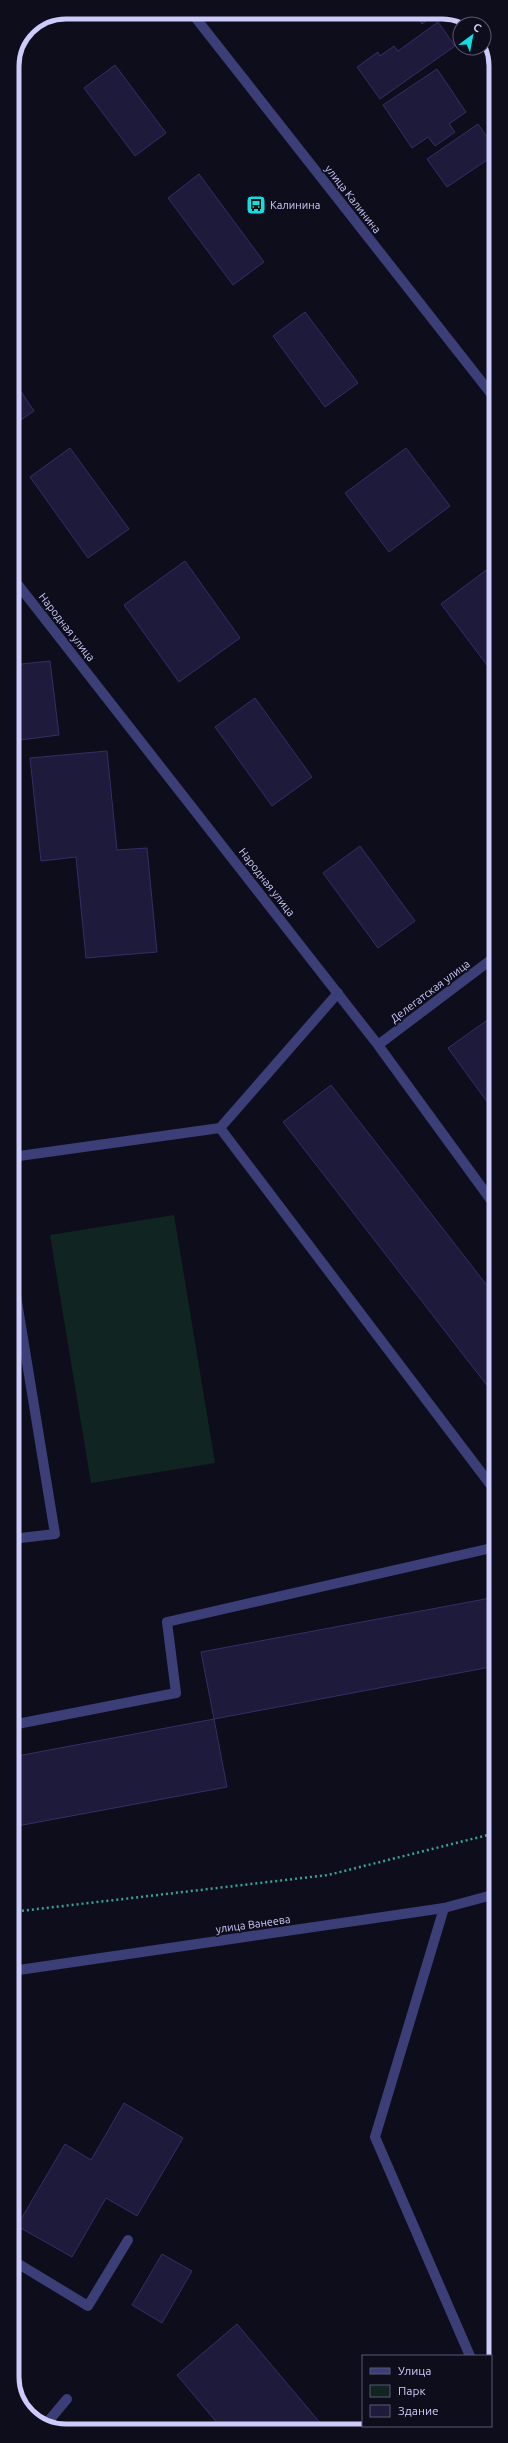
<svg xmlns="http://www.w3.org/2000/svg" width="508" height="2443" font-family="Ubuntu,sans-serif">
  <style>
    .green { fill: #102522 }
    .building { fill: #1e1a3b; stroke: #342e65 }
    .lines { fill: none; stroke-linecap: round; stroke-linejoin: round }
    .path { stroke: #36a494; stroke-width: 2.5; stroke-dasharray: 2 3; stroke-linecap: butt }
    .service { stroke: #3b3e77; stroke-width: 10 }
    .minor { stroke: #3b3e77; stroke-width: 10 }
    .tertiary { stroke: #3b3e77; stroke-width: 10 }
    .labels { text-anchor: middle; stroke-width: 3.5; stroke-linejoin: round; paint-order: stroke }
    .street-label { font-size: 11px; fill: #cdcbfb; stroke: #0e0d1b }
    .poi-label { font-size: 11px; fill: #cdcbfb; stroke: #0e0d1b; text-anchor: start }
    .rim { fill: none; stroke: #cdcbfb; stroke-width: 5 }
  </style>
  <rect width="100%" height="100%" fill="#0e0d1b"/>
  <path class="green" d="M174,1215L215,1463L91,1483L50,1235Z"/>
  <path class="building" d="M414,12H438L422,24Z
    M438,22L455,46L380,99L357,67L378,52L380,56L394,46L398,51Z
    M115,65L166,133L135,156L84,88Z
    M437,69L466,112L449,124L455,132L435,146L428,137L412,148L383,105Z
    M478,124L496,150V154L447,187L427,159Z
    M199,174L264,262L233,285L168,198Z
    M305,312L358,383L325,407L273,336Z
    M12,378L34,411L12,426Z
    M70,448L129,529L88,558L30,477Z
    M406,448L450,506L389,552L345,493Z
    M185,561L240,638L179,682L124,605Z
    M493,565L496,569V677L441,604Z
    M50,661L59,735L12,741V665Z
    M255,698L312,777L272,806L215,727Z
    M107,751L117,850L147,848L157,952L86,958L76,857L41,861L30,758Z
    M360,846L415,921L378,948L323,873Z
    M496,1014V1114L448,1048Z
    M331,1085L496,1297V1397L283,1122Z
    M496,1597V1666L214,1719L201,1652Z
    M214,1719L227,1787L12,1827V1757Z
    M124,2103L183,2138L137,2216L106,2198L72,2257L17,2226L65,2144L91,2160Z
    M162,2254L192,2271L162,2323L132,2305Z
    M237,2324L327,2431H224L177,2375Z"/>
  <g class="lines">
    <path class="path" d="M12,1912L328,1875L496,1833"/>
    <path class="service" d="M220,1128L496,1492
      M12,1157L220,1128L338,993
      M12,1271L55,1534L12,1539
      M12,1725L176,1693L167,1622L496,1547
      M444,1908L375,2137L470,2356
      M12,2260L88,2306L128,2240
      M46,2424L67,2399"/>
    <path class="minor" d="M12,577L378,1045L496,1207
      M378,1045L496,956
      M12,1971L444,1908L496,1894"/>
    <path class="tertiary" d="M191,12L496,400"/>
  </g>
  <defs>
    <symbol id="bus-square" viewBox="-11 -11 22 22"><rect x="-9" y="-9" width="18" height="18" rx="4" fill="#12dde0" stroke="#0e0d1b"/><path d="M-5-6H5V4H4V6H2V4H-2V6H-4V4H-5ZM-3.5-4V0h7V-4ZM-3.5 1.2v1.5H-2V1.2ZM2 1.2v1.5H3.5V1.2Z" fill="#111"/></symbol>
  </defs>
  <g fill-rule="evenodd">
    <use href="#bus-square" x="245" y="194" width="22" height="22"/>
  </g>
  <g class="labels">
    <g class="street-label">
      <text transform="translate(353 199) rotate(52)" y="4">улица Калинина</text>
      <text transform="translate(67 627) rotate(52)" y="4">Народная улица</text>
      <text transform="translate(267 882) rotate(52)" y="4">Народная улица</text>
      <text transform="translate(430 991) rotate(-37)" y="4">Делегатская улица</text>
      <text transform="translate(253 1924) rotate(-8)" y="4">улица Ванеева</text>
    </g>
    <g class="poi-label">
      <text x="270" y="209">Калинина</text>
    </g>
  </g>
  <path d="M0 0H508V2443H0ZM66 19H442A47 47 0 0 1 489 66V2377A47 47 0 0 1 442 2424H66A47 47 0 0 1 19 2377V66A47 47 0 0 1 66 19Z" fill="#0e0d1b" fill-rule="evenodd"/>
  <path class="rim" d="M66 19H442A47 47 0 0 1 489 66V2377A47 47 0 0 1 442 2424H66A47 47 0 0 1 19 2377V66A47 47 0 0 1 66 19Z"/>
  <rect x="362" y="2355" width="130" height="72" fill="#0e0d1b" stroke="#5a5975"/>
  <rect x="370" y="2368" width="20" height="6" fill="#3b3e77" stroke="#5a5975"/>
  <text x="398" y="2375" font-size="12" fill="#cdcbfb">Улица</text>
  <rect x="370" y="2385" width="20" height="12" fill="#102522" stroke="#5a5975"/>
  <text x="398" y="2395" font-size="12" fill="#cdcbfb">Парк</text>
  <rect x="370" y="2405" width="20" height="12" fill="#1e1a3b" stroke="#5a5975"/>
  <text x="398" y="2415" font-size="12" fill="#cdcbfb">Здание</text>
  <g transform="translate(472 36) rotate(32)"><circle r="19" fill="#0e0d1b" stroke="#5a5975"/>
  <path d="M0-3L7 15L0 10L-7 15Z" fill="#12dde0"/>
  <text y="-6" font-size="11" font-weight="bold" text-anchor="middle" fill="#cdcbfb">С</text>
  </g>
</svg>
